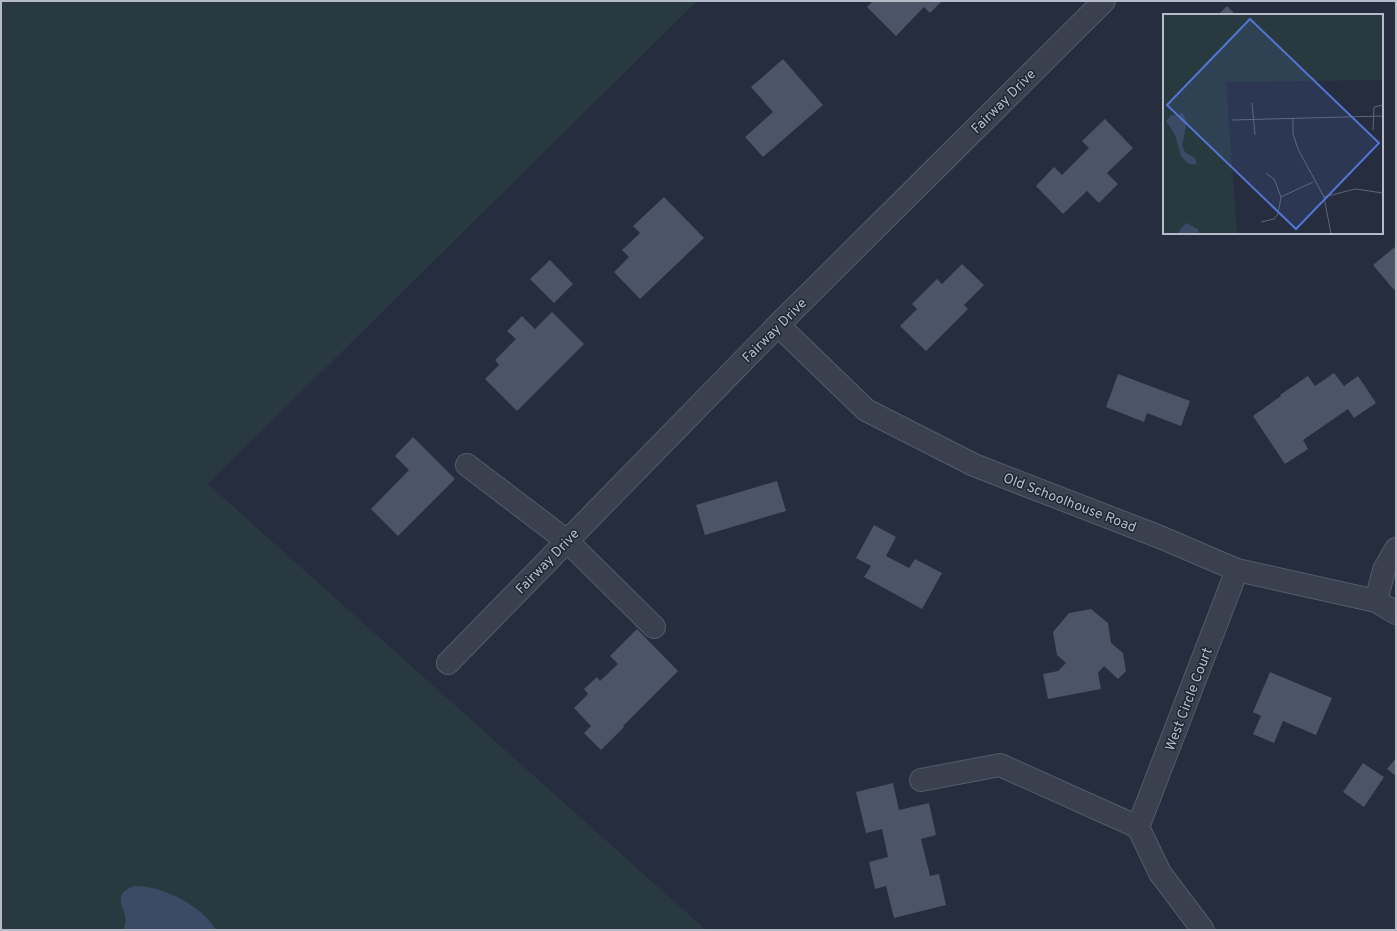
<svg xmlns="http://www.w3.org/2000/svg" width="1397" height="931" font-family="Overpass,sans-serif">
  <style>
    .green { fill: #283a3f }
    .water { fill: #3c4a66 }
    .building { fill: #4c5467 }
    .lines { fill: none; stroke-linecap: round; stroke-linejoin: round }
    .minor-casing { stroke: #545b69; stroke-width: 24 }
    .minor { stroke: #3a404e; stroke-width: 22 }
    .labels { text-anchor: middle; stroke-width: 3; stroke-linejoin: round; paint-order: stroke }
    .street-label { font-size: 14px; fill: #b6bbc9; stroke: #1e2533 }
    .inset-road { fill: none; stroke: #606676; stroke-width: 1 }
    .view { fill: #5374d3; fill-opacity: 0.15; stroke: #5374d3; stroke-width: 2 }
    .inset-edge { fill: none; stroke: #b6bbc9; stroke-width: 2 }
  </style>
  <rect width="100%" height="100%" fill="#262d3e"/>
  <path class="green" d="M1,1H697L208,484L706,930H1Z"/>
  <path class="water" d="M134,886C161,885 203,906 216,930H123C134,912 105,897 134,886Z"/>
  <path class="building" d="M873,1H942L930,13L924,7L896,36L867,7Z
    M1227,6L1236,15H1218Z
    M783,59L823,105L763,157L745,137L773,112L751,87Z
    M1105,119L1133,148L1107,173L1118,184L1099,203L1087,191L1063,214L1036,186L1054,167L1062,175L1089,148L1082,141Z
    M664,197L704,238L640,299L614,272L629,257L622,250L640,233L633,226Z
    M1396,246V288L1394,290L1373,265Z
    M550,260L573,284L554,303L530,279Z
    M962,264L984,285L964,305L968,309L926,351L900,326L917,309L912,304L937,279L942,284Z
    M552,312L584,344L517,411L485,379L499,365L495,360L516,339L507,331L522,316L535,329Z
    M1334,373L1344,386L1358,376L1376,403L1354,418L1348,409L1303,440L1308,449L1285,464L1253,416L1281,396L1280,395L1308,376L1315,386Z
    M1118,374L1190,401L1181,426L1147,413L1144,422L1106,407Z
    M413,437L455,479L398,536L371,509L409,470L395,456Z
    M777,481L786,511L705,535L696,505Z
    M874,525L896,537L886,556L909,568L915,559L942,573L922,609L864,577L871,566L856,558Z
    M1091,609L1108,623L1111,643L1123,653L1126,671L1118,679L1104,666L1098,673L1101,689L1048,699L1043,674L1058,671L1066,663L1057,655L1053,632L1069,613Z
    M637,629L678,671L623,726L624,727L601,750L584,733L591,726L574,708L588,694L584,689L597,677L600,681L618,664L610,656Z
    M1270,672L1332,698L1316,735L1283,721L1274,743L1253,734L1261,716L1253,712Z
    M1396,758V776L1387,769Z
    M1363,763L1384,777L1364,807L1343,792Z
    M893,783L899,810L929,803L936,835L921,839L930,876L939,874L946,905L894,918L886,886L875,889L869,862L888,857L882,829L866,833L856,792Z"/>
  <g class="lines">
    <defs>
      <path id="minor" d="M778,325L866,410L974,465L1160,537L1237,570L1376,601L1396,613
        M467,465L567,541L654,627
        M1376,601L1384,570L1396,549
        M448,663L778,325L1104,1
        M921,780L1000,765L1138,827L1160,873L1203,930
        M1138,827L1237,570"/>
    </defs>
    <use href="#minor" class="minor-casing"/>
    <use href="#minor" class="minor"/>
  </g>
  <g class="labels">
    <g class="street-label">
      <text transform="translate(1003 101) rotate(-45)" y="5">Fairway Drive</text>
      <text transform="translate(774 330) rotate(-45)" y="5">Fairway Drive</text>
      <text transform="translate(1070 502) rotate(21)" y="5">Old Schoolhouse Road</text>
      <text transform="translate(547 561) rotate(-46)" y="5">Fairway Drive</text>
      <text transform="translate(1188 699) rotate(-69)" y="5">West Circle Court</text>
    </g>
  </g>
  <g transform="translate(1163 14)">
    <rect width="220" height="220" fill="#262d3e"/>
    <path d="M0,0H220V66L63,68L74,220H0Z" fill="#283a3f"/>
    <path d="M19,98L24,108L19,131L22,138L33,145V151L24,149L18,142L12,121L3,107L8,101L15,102ZM23,209L35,215L36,220H14Z" fill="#3c4a66"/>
    <path class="inset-road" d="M89,89L92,121M130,104V120L135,135L161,183L168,220M69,106L220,102M210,116L211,93L220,91M118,183L150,168M161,183L192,175L220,179M98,208L111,205L115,200L118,183L111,165L103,159"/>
    <path class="view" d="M87,5L216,129L133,215L4,91Z"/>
    <rect width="220" height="220" class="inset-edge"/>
  </g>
  <rect width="1397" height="931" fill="none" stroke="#b6bbc9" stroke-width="4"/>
</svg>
